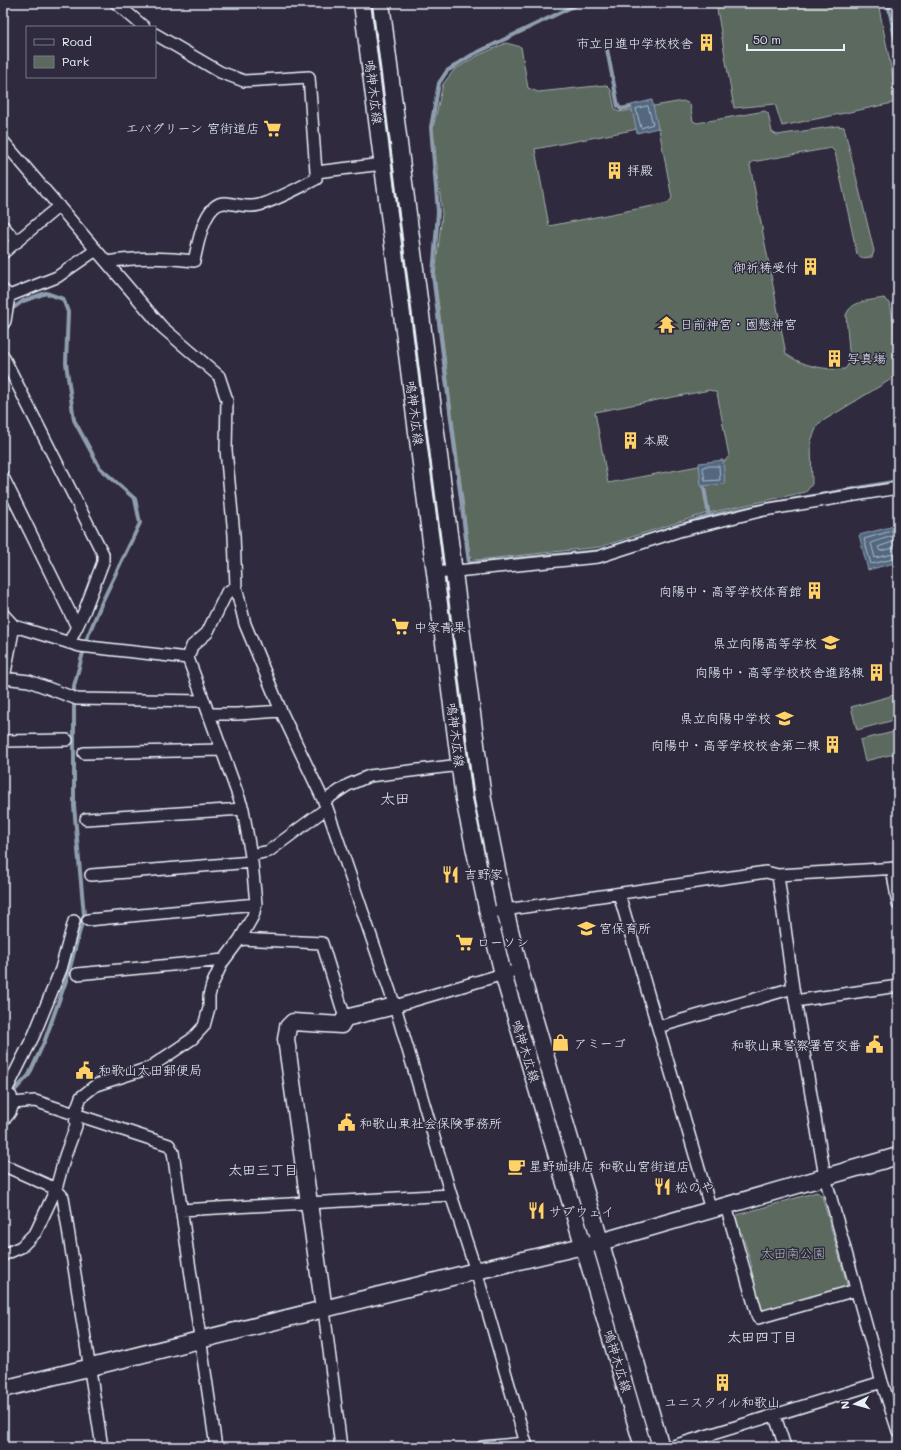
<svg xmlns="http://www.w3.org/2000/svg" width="901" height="1450" font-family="Mali,'Klee One',sans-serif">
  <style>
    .green { fill: #5b695f; stroke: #a2adac; fill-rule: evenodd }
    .water { fill: #53677f; stroke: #8f9eaf }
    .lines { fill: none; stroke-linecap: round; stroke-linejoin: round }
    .shore { stroke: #acbac8; stroke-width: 1 }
    .stream { stroke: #8f9eaf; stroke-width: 4 }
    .street-casing { stroke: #e8f1f8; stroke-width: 14 }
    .secondary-casing { stroke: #e8f1f8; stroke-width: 19 }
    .street { stroke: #2f2a3d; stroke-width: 11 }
    .secondary { stroke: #2f2a3d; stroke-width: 16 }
    .labels { text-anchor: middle; stroke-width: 3; stroke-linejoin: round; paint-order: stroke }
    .poi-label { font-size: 13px; fill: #e8f1f8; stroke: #2f2a3d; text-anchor: start }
    .street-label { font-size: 13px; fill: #e8f1f8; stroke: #2f2a3d }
    .park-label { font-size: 13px; fill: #b0bbbb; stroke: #2f2a3d }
    .neighbourhood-label { font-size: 14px; fill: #e8f1f8; stroke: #2f2a3d }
    .quarter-label { font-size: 15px; fill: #e8f1f8; stroke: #2f2a3d }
  </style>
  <rect width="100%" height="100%" fill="#2f2a3d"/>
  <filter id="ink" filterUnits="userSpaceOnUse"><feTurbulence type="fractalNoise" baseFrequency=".025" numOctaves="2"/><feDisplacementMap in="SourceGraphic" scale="8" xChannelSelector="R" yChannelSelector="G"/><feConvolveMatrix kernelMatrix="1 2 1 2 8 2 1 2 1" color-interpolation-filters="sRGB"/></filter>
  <g filter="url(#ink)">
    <path class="green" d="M716,3H878L898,102L782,126L775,104L734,108Z
      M506,43L521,47L528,88L538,92L606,85L611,90L615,109L619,112L683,101L690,104L693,121L697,123L765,111L768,113L772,132L777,135L837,126L844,127L874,251L872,257L862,258L857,254L835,152L831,148L752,162L750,165L786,354C802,366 825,370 845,369L850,362L846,315C852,300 869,301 884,298L890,303L898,346V375L818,424L811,441L812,484L806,492L704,514L600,547L477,560L472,559L470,556L435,276L442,214L433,128L443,84L454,70L477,56ZM653,126L659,129L672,198L668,203L549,226L535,149ZM710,390L717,393L729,456L725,461L608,483L595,412Z
      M898,694V719L857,730L851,707Z
      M898,731V753L865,761L860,740Z
      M817,1192L822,1196L847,1284L843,1290L764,1312L757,1307L747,1268L752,1267L742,1233L738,1234L734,1220L737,1215Z"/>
    <path class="water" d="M652,100L658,128L637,133L631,105Z
      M723,460L725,484L701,486L699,463Z
      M898,525V562L868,570L859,535Z"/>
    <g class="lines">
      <path class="shore" d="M648,106L653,124L641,128L636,109Z
        M705,466H719L720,480L705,481L703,469Z
        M898,529L864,539L871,564L898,558
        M898,534L871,543L875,558L898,553
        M898,540L878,547L880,551L898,547"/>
      <path class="stream" d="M580,3L472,55L447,71L439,83L431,127L438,212L433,275L469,563L599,551L709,516
        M888,3L898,52
        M606,44L618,106L621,109L630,107
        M704,488L709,516L767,504L898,481
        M3,1103L29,1075L45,1040L68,975L84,915L74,806V686L87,638L102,602L140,523L135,499L100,468L74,420L66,363L68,312L63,299L46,293L23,301L8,312"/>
      <defs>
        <path id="street" d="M116,3L144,27
          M155,34L220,72L244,81L309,77L316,172L383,164
          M3,141L162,327L219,376L227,400L226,450L234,535L236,587L245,624L281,711L327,808L395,1006L451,1195L476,1271L527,1447
          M3,226L17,242
          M3,253L59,206
          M107,262C138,257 163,257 194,261C198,245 204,201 226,203C236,204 249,208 259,205C279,199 298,188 316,179V172
          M3,290L9,296L5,321L3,324
          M9,296L57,277L96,250
          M3,356L103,554V562L84,612L69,643
          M3,477L77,627
          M436,573L598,557L679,531L764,510L898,488
          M3,614L14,626L80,646L188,658
          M3,678L29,681L77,699L204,701L243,809L252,862L256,904L253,916L240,939L222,963L212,985L209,996V1008L204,1026L192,1039L149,1068L96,1085L81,1097L75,1113L76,1126L65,1156L56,1189L36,1232L21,1247L3,1255
          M4,678L14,626
          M204,701L188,658L192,646L207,633L227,592L236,587
          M209,714H237L281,711
          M3,741L67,740
          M84,753L222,750
          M324,801L348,785L369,776L460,765
          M86,819L243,809
          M251,855L269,851L327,808
          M892,868L898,904
          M91,875L252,862
          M778,875L793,988L825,1177L882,1382L898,1431
          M619,894L711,1210
          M498,911L766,872L778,875L898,868
          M88,920L256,904
          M240,939L322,943L345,1018
          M77,974L224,960
          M795,1001L898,986
          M395,1006L510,972
          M658,1027L793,988
          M6,1091L34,1035L61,969L74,921
          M13,1103L35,1101L169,1145L173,1152L216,1447
          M3,1120C11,1113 14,1107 11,1096
          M3,1165L56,1189L63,1197L102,1447
          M726,1206L758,1318L856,1290
          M181,1210L451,1195
          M324,1310L341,1447
          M775,1416L785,1447
          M482,1447L526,1443
          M670,1447L882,1382"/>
        <path id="secondary" d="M362,3L464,799L488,913L503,974L643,1447
          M381,3L483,799L505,910L520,970L661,1447
          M324,1310L286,1039L288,1027L293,1022L341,1025L345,1018L395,1006
          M3,1389L476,1271L600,1242L898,1156"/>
      </defs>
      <use href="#street" class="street-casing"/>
      <use href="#secondary" class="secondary-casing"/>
      <use href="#street" class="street"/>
      <use href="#secondary" class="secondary"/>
    </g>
  </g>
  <defs>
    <symbol id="building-bare" viewBox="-9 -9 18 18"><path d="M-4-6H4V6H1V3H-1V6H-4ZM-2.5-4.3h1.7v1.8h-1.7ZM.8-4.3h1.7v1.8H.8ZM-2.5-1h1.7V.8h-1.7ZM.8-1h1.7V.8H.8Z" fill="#ffd166" stroke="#2f2a3d" stroke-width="2.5" paint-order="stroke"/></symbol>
    <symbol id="supermarket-bare" viewBox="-9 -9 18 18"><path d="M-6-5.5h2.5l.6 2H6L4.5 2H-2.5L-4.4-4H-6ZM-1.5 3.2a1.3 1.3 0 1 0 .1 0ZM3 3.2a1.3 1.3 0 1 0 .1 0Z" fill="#ffd166" stroke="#2f2a3d" stroke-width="2.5" paint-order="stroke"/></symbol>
    <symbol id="temple-bare" viewBox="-9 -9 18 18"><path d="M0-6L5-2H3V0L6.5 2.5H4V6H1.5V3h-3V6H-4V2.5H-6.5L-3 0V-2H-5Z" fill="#ffd166" stroke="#2f2a3d" stroke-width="2.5" paint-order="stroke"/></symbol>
    <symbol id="school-bare" viewBox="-9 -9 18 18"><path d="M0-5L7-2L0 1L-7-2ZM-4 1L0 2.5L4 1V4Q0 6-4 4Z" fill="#ffd166" stroke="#2f2a3d" stroke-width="2.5" paint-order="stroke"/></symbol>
    <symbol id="restaurant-bare" viewBox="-9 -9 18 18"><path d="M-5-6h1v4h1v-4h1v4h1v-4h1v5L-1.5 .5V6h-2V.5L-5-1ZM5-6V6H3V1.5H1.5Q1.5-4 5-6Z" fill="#ffd166" stroke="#2f2a3d" stroke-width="2.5" paint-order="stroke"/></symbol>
    <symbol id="shop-bare" viewBox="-9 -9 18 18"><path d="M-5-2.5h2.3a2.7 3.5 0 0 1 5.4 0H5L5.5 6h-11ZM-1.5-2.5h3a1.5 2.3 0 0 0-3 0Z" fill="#ffd166" stroke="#2f2a3d" stroke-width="2.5" paint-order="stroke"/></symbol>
    <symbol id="civic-bare" viewBox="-9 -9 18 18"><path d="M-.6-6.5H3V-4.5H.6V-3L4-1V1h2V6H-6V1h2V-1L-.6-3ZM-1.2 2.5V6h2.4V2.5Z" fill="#ffd166" stroke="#2f2a3d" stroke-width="2.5" paint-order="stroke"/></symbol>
    <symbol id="cafe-bare" viewBox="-9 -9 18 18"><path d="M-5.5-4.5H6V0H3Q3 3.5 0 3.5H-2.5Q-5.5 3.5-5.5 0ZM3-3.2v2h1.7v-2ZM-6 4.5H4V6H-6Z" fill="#ffd166" stroke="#2f2a3d" stroke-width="2.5" paint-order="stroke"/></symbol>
  </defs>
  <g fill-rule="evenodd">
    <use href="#building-bare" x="694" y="30" width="25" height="25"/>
    <use href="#supermarket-bare" x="260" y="116" width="25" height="25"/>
    <use href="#building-bare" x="602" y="158" width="25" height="25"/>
    <use href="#building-bare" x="798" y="254" width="25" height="25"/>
    <use href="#temple-bare" x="654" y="312" width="25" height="25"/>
    <use href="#building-bare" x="822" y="346" width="25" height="25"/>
    <use href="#building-bare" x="618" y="428" width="25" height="25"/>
    <use href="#building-bare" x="802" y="578" width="25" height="25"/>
    <use href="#supermarket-bare" x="388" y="614" width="25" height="25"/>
    <use href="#school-bare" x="818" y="630" width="25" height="25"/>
    <use href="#building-bare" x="864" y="660" width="25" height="25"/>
    <use href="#school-bare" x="772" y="706" width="25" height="25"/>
    <use href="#building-bare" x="820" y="732" width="25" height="25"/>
    <use href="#restaurant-bare" x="438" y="862" width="25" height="25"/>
    <use href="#school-bare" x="574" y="916" width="25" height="25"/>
    <use href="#supermarket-bare" x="452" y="930" width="25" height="25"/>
    <use href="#shop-bare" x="548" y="1030" width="25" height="25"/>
    <use href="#civic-bare" x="862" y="1032" width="25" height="25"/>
    <use href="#civic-bare" x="72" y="1058" width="25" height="25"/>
    <use href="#civic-bare" x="334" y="1110" width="25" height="25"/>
    <use href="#cafe-bare" x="504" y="1154" width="25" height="25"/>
    <use href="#restaurant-bare" x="650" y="1174" width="25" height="25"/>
    <use href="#restaurant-bare" x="524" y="1198" width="25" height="25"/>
    <use href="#building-bare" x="710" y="1370" width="25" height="25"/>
  </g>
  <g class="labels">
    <g class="poi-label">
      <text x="693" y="48" text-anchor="end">市立日進中学校校舎</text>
      <text x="259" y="133" text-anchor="end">エバグリーン 宮街道店</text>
      <text x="627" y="175">拝殿</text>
      <text x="798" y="272" text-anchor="end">御祈祷受付</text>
      <text x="680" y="329">日前神宮・國懸神宮</text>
      <text x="847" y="363">写真塲</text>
      <text x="643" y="445">本殿</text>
      <text x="802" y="596" text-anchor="end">向陽中・高等学校体育館</text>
      <text x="414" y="632">中家青果</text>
      <text x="817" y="648" text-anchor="end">県立向陽高等学校</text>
      <text x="864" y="677" text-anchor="end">向陽中・高等学校校舎進路棟</text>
      <text x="771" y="723" text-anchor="end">県立向陽中学校</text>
      <text x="820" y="750" text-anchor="end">向陽中・高等学校校舎第二棟</text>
      <text x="464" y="879">吉野家</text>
      <text x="599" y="933">宮保育所</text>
      <text x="477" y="947">ローソン</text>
      <text x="574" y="1048">アミーゴ</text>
      <text x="861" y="1050" text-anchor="end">和歌山東警察署宮交番</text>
      <text x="98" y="1075">和歌山太田郵便局</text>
      <text x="359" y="1128">和歌山東社会保険事務所</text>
      <text x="529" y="1171">星野珈琲店 和歌山宮街道店</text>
      <text x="675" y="1192">松のや</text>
      <text x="549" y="1216">サブウェイ</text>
      <text x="722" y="1407" text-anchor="middle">ユニスタイル和歌山</text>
    </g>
    <g class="street-label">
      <text transform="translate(374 92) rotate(83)" y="5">鳴神木広線</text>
      <text transform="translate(415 413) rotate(83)" y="5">鳴神木広線</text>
      <text transform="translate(456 735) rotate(83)" y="5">鳴神木広線</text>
      <text transform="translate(526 1051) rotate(73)" y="5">鳴神木広線</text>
      <text transform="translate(618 1361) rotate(73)" y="5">鳴神木広線</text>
    </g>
    <g class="park-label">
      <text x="793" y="1258">太田南公園</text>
    </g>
    <g class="neighbourhood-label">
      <text x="263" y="1175">太田三丁目</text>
      <text x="762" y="1342">太田四丁目</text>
    </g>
    <g class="quarter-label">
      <text x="395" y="804">太田</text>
    </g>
  </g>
  <rect width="901" height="1450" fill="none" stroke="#2f2a3d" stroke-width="16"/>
  <rect x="8" y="8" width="885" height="1434" fill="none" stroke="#e8f1f8" stroke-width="1.5" filter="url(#ink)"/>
  <rect x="26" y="26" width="130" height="52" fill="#2f2a3d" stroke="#797a88"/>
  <rect x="34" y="39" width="20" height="6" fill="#2f2a3d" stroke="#797a88"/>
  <text x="62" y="46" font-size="12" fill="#e8f1f8">Road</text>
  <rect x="34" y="56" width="20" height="12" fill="#5b695f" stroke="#797a88"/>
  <text x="62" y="66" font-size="12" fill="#e8f1f8">Park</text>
  <g transform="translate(855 1404) rotate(264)" stroke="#2f2a3d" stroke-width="3" paint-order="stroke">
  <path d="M0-3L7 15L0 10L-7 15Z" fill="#e8f1f8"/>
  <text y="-6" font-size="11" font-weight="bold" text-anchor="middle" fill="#e8f1f8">N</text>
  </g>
  <path d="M747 44v6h97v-6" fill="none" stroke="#e8f1f8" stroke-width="2"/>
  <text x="753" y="44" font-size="12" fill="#e8f1f8" stroke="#2f2a3d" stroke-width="3" paint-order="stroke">50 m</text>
</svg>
